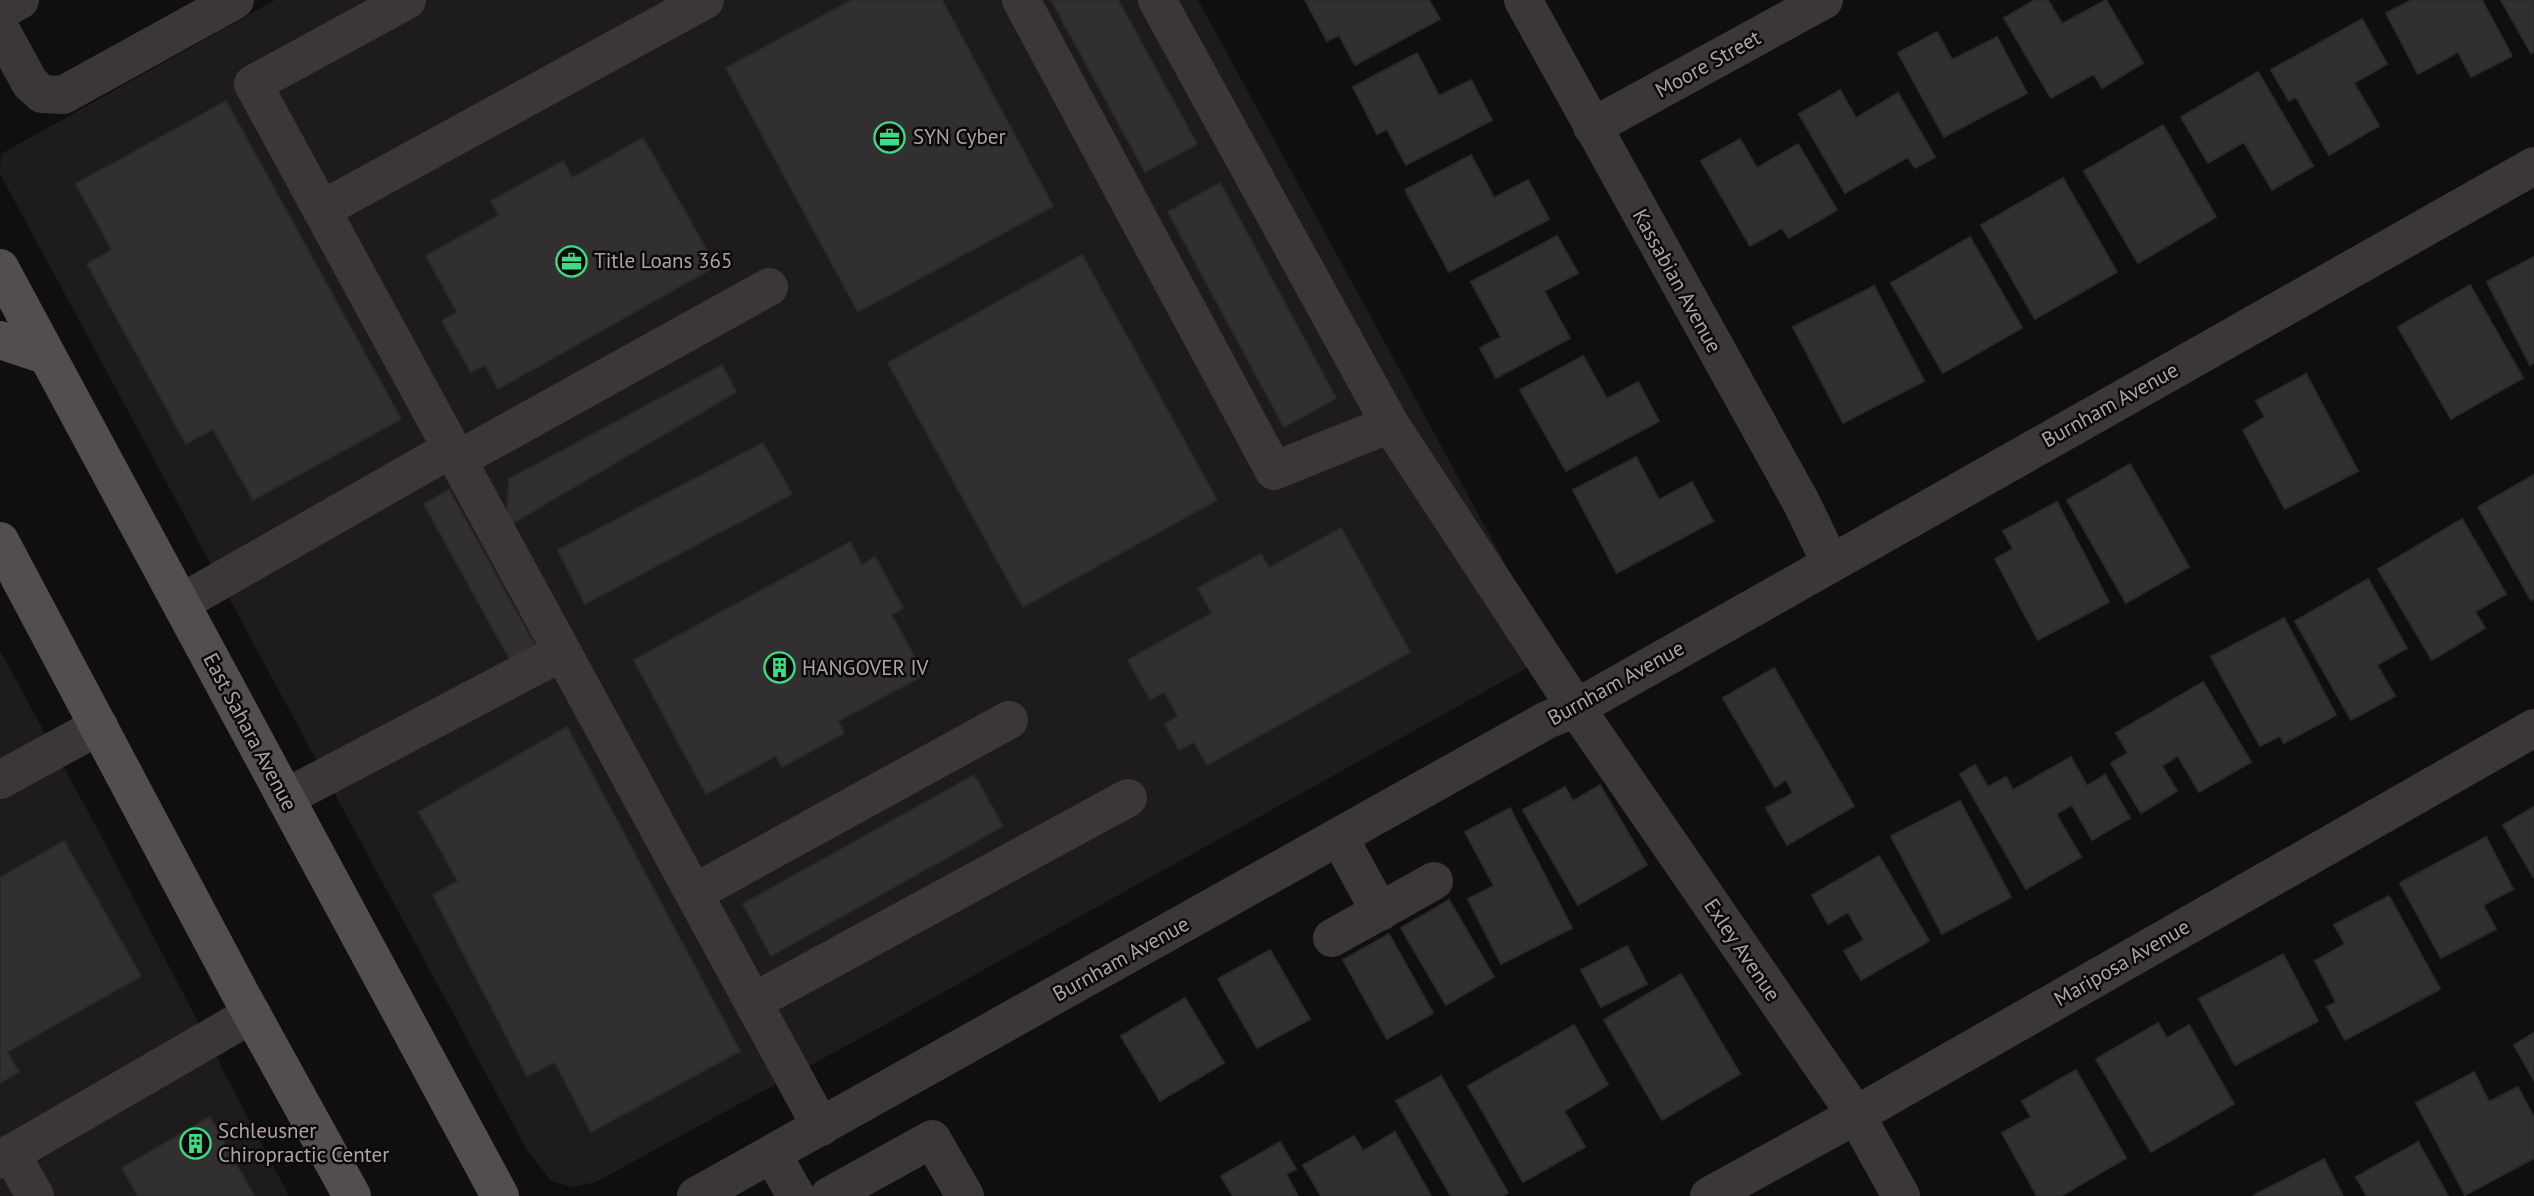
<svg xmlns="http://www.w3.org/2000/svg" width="2534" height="1196" font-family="'PT Sans',sans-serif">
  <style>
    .built { fill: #1d1b1b }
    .building { fill: #322f30; stroke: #2c292a; stroke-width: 2 }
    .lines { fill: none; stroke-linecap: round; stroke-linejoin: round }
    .minor { stroke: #3b3739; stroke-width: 38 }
    .major { stroke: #534d50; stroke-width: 38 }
    .labels { text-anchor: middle; stroke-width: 5; stroke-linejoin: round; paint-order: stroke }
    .street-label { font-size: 21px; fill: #afa1a9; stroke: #0b0a0a }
    .poi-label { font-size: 21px; fill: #afa1a9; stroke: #0b0a0a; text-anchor: start }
  </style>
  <rect width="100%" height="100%" fill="#100f0f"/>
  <path class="built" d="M275,0H1198L1554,653L890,1022L596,1182L573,1187L551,1181L527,1150L0,174L1,154Z
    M0,651L91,817L289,1196H0Z"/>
  <path class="building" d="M852,0H942L1053,206L858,312L726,68Z
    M1051,0H1118L1197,144L1145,172Z
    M1305,0H1429L1440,19L1355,65L1339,35L1327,41Z
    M2035,0H2048L2062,24L2106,0L2143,63L2102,88L2094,74L2051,98L2004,18Z
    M2412,0H2482L2512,56L2471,77L2458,52L2418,74L2386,13Z
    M2501,0H2534V51L2531,53Z
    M2362,19L2387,64L2354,83L2379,126L2329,155L2296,97L2289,101L2271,70Z
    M1937,32L1952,60L1997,37L2027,93L1944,137L1898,53Z
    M1417,53L1439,96L1471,80L1492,120L1406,165L1387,129L1377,134L1353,87Z
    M2258,72L2313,166L2272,190L2244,142L2208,163L2181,117Z
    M1840,90L1856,118L1898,93L1935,157L1915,168L1908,157L1845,193L1799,114Z
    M226,101L401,419L253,500L213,429L186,444L87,264L112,250L76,184Z
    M2163,125L2216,217L2138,263L2084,171Z
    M643,138L716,266L498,389L485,365L471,372L442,321L457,312L426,256L499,215L491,201L563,161L572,178Z
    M1740,139L1757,168L1798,144L1837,210L1789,238L1782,228L1750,246L1701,161Z
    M1471,155L1494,198L1528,180L1549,219L1449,272L1405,190Z
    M2063,178L2117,272L2035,319L1981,225Z
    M1220,183L1336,398L1284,427L1168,212Z
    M1557,236L1578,273L1544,291L1570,338L1496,378L1480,348L1501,337L1471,282Z
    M1970,237L2022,328L1943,373L1891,283Z
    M1082,255L1217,500L1023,607L888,363Z
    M2534,257V363L2530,365L2487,282Z
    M2470,285L2523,378L2451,419L2398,327Z
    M1874,286L1924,381L1843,423L1793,327Z
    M1583,356L1607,399L1638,382L1659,421L1566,471L1520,390Z
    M722,365L736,392L506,527L509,479Z
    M2306,374L2358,471L2285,509L2243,430L2265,417L2256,401Z
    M763,443L792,494L585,604L558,550Z
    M1636,457L1659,500L1692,482L1713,521L1617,573L1573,490Z
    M2130,464L2189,567L2126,603L2067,500Z
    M2534,475V598L2531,600L2478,507Z
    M449,490L538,651L513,665L424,504Z
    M2057,502L2109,602L2038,640L1995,559L2013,549L2003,531Z
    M2462,519L2506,594L2475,612L2485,628L2432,660L2378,569Z
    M1341,528L1410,652L1207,765L1194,742L1179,750L1165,724L1178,716L1164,692L1150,700L1128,660L1212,613L1198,588L1261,554L1269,568Z
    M850,542L862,565L875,557L903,608L892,615L924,675L838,721L844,733L782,767L776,756L706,794L634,660Z
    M2368,579L2407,648L2377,665L2395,696L2351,720L2295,621Z
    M2284,618L2336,715L2284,743L2280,736L2260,746L2211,657Z
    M1774,668L1854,806L1787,845L1766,808L1793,793L1786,780L1775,787L1723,698Z
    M2203,682L2251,762L2199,792L2178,756L2162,766L2177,791L2141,813L2111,763L2128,753L2116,733Z
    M567,727L740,1051L591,1132L555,1062L527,1076L433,895L458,881L419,812Z
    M2071,757L2087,786L2105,775L2130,818L2092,840L2072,805L2056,814L2081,857L2026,889L1960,774L1975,765L1988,787L2006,777L2013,790Z
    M974,775L1003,826L771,956L743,904Z
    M1600,785L1647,865L1578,905L1523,810L1565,787L1573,801Z
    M1960,801L2011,897L1942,934L1891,836Z
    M2534,807V878L2503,825Z
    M1510,808L1572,928L1501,964L1468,899L1494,886L1465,832Z
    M2486,837L2513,889L2483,905L2496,929L2441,958L2400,883Z
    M64,841L141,976L7,1052L19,1072L0,1083V878Z
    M1879,856L1929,941L1861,980L1844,951L1864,940L1848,912L1828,924L1812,895Z
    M2389,896L2440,989L2345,1040L2327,1007L2336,1002L2315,961L2345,944L2334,925Z
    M1449,900L1494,977L1446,1005L1401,928Z
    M1389,934L1433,1013L1387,1039L1343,960Z
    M1627,946L1647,984L1601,1007L1581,970Z
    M1270,950L1310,1019L1257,1048L1218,979Z
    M2283,954L2318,1021L2235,1065L2199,999Z
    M1681,974L1740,1074L1662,1120L1604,1020Z
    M1185,998L1224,1063L1160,1101L1121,1036Z
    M2158,1023L2167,1038L2189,1025L2234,1104L2151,1152L2096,1059Z
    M1574,1025L1608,1085L1564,1111L1585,1147L1523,1182L1468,1086Z
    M2534,1033V1080L2514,1045Z
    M2076,1070L2126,1158L2061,1196H2037L2002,1133L2031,1117L2022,1101Z
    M2474,1072L2489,1102L2518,1087L2534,1118V1158L2465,1195L2416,1103Z
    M1441,1076L1508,1193L1502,1196H1451L1396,1101Z
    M210,1117L254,1196H138L122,1168Z
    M1395,1132L1431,1196H1321L1303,1165L1354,1136L1363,1151Z
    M1280,1142L1296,1169L1286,1174L1298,1196H1233L1221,1176Z
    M2418,1142L2448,1196H2367L2356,1177Z
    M2324,1159L2343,1196H2253Z"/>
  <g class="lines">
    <path class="minor" d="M407,0L253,84L821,1127
      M1021,0L1274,471L1390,424
      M1157,0L1390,424L1576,708L1856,1115L1901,1196
      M1523,0L1801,502L1830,562
      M0,11L20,0
      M0,28L30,83L42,94L63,95L235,0
      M1592,127L1824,0
      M321,210L705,0
      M457,460L769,287
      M181,603L451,449
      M0,780L99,726
      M285,798L562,652
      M1339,837L1380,912
      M694,893L1009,720
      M1332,938L1434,881
      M753,1002L1128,798
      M11,1153L35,1196
      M772,1154L796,1196
      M0,1160L252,1014
      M696,1196L1547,720L1576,708L2534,166
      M829,1196L932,1139L965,1196
      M1709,1196L1856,1115L2534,728"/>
    <path class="major" d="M0,268L500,1196
      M0,340L45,355
      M0,541L240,993L352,1196"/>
  </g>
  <defs>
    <symbol id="office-ring" viewBox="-11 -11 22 22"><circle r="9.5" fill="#0b0a0a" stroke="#3bdc82" stroke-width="1.5"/><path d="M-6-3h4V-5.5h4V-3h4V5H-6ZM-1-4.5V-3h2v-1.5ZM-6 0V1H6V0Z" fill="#3bdc82"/></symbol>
    <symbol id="building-ring" viewBox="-11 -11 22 22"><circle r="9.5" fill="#0b0a0a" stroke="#3bdc82" stroke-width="1.5"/><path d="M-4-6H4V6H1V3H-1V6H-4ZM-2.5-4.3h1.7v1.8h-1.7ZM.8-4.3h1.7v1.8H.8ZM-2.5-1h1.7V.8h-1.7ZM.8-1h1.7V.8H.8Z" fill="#3bdc82"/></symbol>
  </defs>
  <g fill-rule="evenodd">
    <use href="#office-ring" x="872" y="120" width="35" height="35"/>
    <use href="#office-ring" x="554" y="244" width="35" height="35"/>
    <use href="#building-ring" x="762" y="650" width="35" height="35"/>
    <use href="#building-ring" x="178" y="1126" width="35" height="35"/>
  </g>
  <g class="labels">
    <g class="street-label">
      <text transform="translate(1708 64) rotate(-29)" y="7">Moore Street</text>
      <text transform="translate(1677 281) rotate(61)" y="7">Kassabian Avenue</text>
      <text transform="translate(2110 405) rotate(-29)" y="7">Burnham Avenue</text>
      <text transform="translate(1616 683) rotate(-29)" y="7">Burnham Avenue</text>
      <text transform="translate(250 732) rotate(62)" y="7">East Sahara Avenue</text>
      <text transform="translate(1742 950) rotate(56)" y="7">Exley Avenue</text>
      <text transform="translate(1121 959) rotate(-29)" y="7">Burnham Avenue</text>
      <text transform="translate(2122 963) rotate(-30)" y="7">Mariposa Avenue</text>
    </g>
    <g class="poi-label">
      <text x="913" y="144">SYN Cyber</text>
      <text x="594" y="268">Title Loans 365</text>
      <text x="802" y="675">HANGOVER IV</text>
      <text x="218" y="1138">Schleusner<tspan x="218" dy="24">Chiropractic Center</tspan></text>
    </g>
  </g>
</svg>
